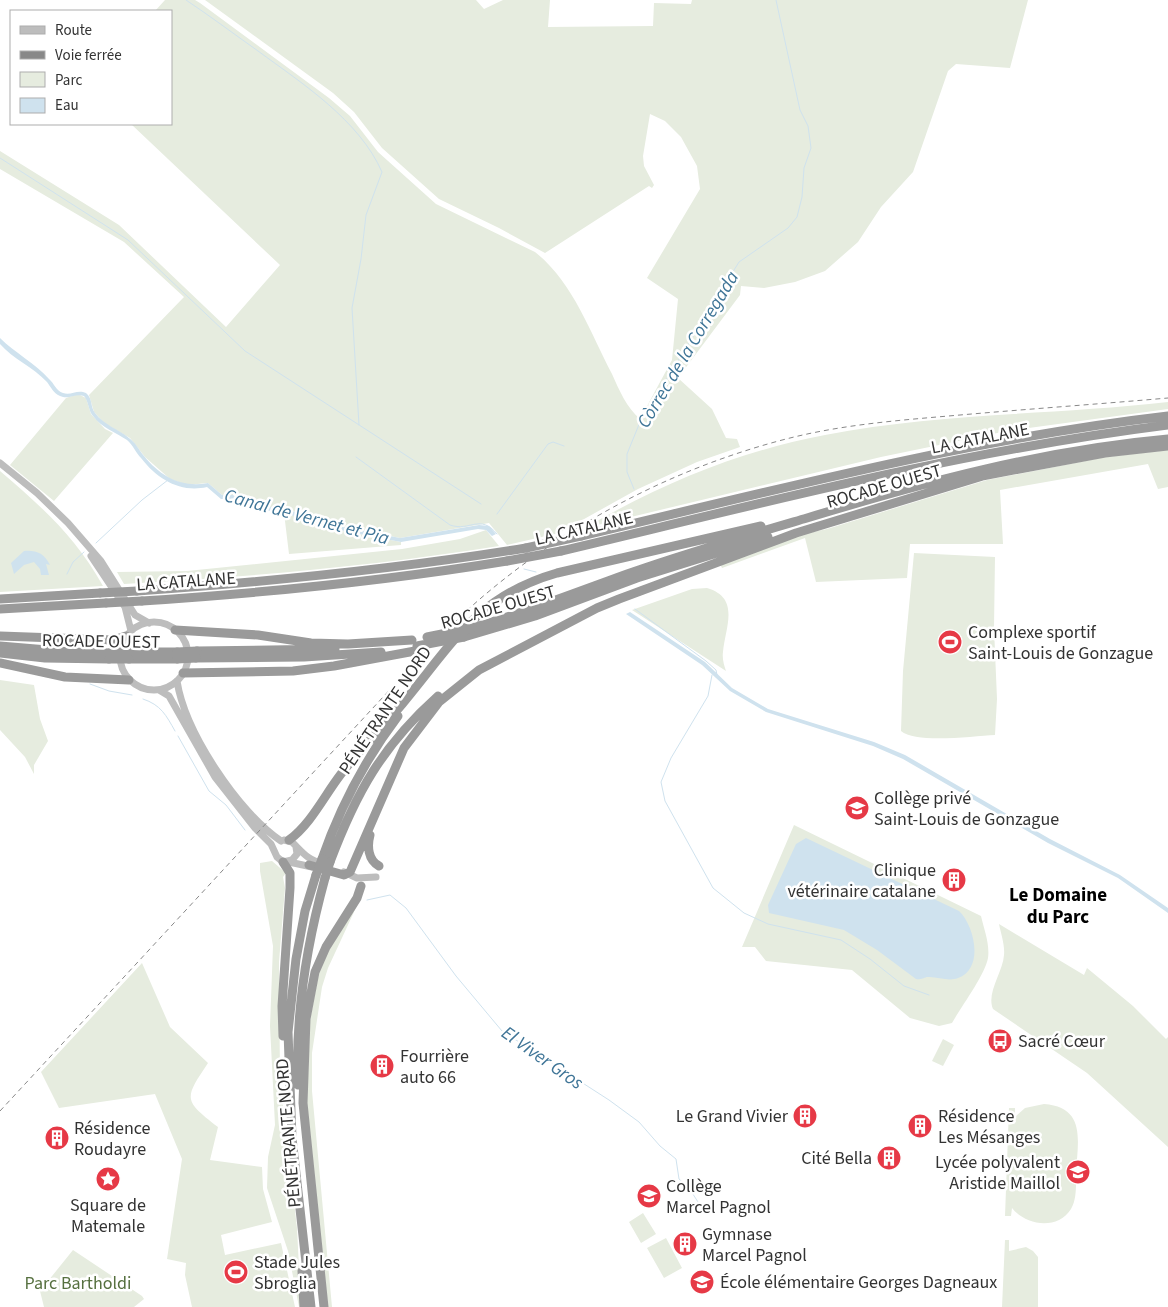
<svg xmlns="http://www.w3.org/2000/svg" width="1168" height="1307" font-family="'Source Sans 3',sans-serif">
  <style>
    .green { fill: #e6ecdf }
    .water { fill: #cfe2ee }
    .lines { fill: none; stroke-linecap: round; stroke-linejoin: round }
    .stream { stroke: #cfe2ee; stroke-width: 1 }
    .secondary { stroke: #bdbdbd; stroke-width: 7 }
    .highway { stroke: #9a9a9a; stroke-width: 9 }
    .rail { stroke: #888; stroke-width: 1; stroke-dasharray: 5 4; stroke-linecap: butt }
    .highway-bridge { stroke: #9a9a9a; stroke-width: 9 }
    .labels { text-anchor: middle; stroke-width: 5; stroke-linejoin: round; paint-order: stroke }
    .street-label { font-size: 18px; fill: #333; stroke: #fff }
    .poi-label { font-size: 18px; fill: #333; stroke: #fff; text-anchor: start }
    .park-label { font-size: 18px; fill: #56703f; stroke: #fff }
    .water-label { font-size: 19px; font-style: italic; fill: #3f7597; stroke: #fff }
    .neighbourhood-label { font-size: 19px; font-weight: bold; fill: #000; stroke: #fff }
  </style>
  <rect width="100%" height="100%" fill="#fff"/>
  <path class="green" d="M165,0H195L200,3L329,98L350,116L378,152L436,204L535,252C573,282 590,332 612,374C619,390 627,408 640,419L672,360L678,299L647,278L700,189L697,166L681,137L665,121L650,114L643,156L644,166L654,185L652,188L649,186L545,253L499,228L439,199L382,148L354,112L333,93L205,0H476L484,9L503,0H550L548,27L653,26L654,3L691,4L692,0H1028L1010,68L956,64L948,71L913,172L881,207L858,242L825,271L795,282L764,288L741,286L740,295L678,378L712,409L726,438L737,439L740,447L697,462L638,489L559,533L507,545L489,523L400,538L346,527L285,509L261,506L242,496L222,495L208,483L187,485L170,479L145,457L130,438L104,423L94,412L89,395L184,297L124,242L0,169V151L119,225L226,327L280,265L131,124H171V11H155Z
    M78,394L86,398L91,414L105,429L113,433L54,501L10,465L66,398Z
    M1168,402V409L1007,431L881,457L585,528C660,484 740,451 825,435C937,413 1054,415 1168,402Z
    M1168,450V487L1158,489L1148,464L1000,490L1003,544H910L907,578L816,582L805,538L722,568L720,564L804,534L827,529L987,480L1106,457Z
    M0,471C43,508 75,536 103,586L0,592Z
    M284,513L344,531L401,542V545L289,554Z
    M486,530L499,546C374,566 250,577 124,584L117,572L187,571L402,549L460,539Z
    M914,553L995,557L994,628L997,699L995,735C973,736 916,744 901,731L903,671Z
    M707,588C741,598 725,628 723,652C722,658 724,665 726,671L632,610L692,589Z
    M0,680L34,685L40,719L48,741L34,765V774L25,757L0,730Z
    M794,825L981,916C984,929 990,944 988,958C985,975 961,1007 952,1023L939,1026L910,1018L852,970L766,961L755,947H742Z
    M272,861L286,873L283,877L285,888L279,962L280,1081L297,1228L301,1307H299L288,1251L267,1188L268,1157L275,1125L270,1026L273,946L260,871V863Z
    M360,899L328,968L322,987L312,1053V1091L332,1307H328L307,1103L310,1020L319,973L329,948Z
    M999,924L1084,975L1087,968L1133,1006L1166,1039L1168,1037V1147L1087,1073L993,1009C986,993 1003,972 1004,955C1005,945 1001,934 999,924Z
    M142,963L170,1027L208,1063C184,1099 183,1100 218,1127L210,1160L262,1167L263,1189L272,1222L221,1235L225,1255L281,1243L295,1307H192L185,1275L186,1263L167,1259L182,1159L155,1094L59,1108L41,1072Z
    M943,1039L954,1045L943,1066L932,1061Z
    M1044,1104C1086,1107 1078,1141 1076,1172C1076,1184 1077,1199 1071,1209C1057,1231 1025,1225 1012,1208L1011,1216H1005L1009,1108H1015V1117L1025,1108Z
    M643,1213L656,1234L641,1243L629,1222Z
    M666,1238L682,1268L664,1278L647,1248Z
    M1005,1240H1009V1251L1026,1247L1033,1251L1038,1257V1307H1002Z
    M73,1250L142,1296L144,1299L134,1307H44L40,1291Z"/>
  <path class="water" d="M0,338C15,353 35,363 49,379C54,383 56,391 63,393C71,396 77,389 86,393C93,399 90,406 95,413C104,425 118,429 129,438C135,442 139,450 144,456C161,477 182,488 208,483L222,495H242L261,506L285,509L346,527L400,538L479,525L489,526L496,534L492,536L486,530L478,529L401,542L343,531L284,513L259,509L241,499H221L207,487C181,493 158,480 141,458C136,453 133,445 127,440C115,432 102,428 93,416C88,410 89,402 84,396C75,393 69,400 60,396C53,393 51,387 47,382C33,367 13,359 0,344Z
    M24,551C36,550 44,553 50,565L46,564L49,575H41L40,569L34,562L24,565L14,574L11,563Z
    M630,612L705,662L732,688L768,709L874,742L905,755L1050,839L1120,875L1168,908V913L1118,878L1048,843L903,759L873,746L766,712L730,691L702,665L626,614Z
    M806,838L959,911C974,925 985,968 958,978C948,982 937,976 927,977C923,978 921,980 916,979L877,950L844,930L769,913L768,905L796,844Z"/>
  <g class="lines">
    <path class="stream" d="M186,0C210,16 234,34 258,51C303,84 359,120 382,172L366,215L361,259L352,308L359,425
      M0,158L128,240L245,351L481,504
      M356,457L450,525C470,532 480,513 497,534
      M634,489L627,472V454L640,422L739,262L788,228L797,217L802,197L804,168L811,148L808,126L800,110L776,0
      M497,514L548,444L553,442L564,446
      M96,543L142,500L168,480
      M524,569L536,572
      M67,574L73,562L84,552
      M635,609L706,661L716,670L717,675
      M712,675L708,696L671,758L661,782L665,801L713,888L744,913L768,924L841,940L870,959L904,986L929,995
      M90,684L109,691L132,695
      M143,699C161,705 166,715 175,731
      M178,736L209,791L226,805L245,830
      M367,900L390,895L406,908L456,976L502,1031L609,1100L639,1122L660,1146L676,1159L679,1179L689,1188L698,1202"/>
    <path class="secondary" d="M0,463L37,493L68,523L101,561L135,615L149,623
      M91,556L125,607L131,631
      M120 656a34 34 0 1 1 68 0a34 34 0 1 1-68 0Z
      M177,681C185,732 238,812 281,841
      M159,690L169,696L215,777L255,828L271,844L277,857L283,862L292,860L297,854L296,847
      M284,840L292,842C305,855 306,858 324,865
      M289,862L312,867
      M344,872L357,878L376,877"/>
    <path class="highway" d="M982,476L1105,453L1168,446
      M581,536C776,490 969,439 1168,416
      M561,551C763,503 961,451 1168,425
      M137,591C268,582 397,569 526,548
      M0,599L100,593
      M142,601C264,593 385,581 507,561
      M0,609L106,603
      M472,628C527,612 579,591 633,572C690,552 749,535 807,518C925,482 1044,450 1168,439
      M175,630L258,635L311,643L348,644L412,640
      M0,636L113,640L126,636
      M464,637L535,616L637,578L768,537
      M0,646L71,652L109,653
      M197,651L335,649
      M128,652H177
      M0,653L45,658L109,659
      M196,658L304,657L381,652
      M129,659H177
      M0,663L65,677L129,680
      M183,673L293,671L334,666L415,651
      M370,835C367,846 368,860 379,866
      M289,840C311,824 324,796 341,774C360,749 383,727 403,703C453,643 477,596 557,573L761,526
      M322,859C340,807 364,761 398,716
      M330,862C356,793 382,746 438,696
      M309,865L344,875L350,872L404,748L439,702L479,670L597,608L619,599L796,533L986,475
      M283,1036L282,1006L290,888V873L283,862
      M298,1085C295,1014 306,947 325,878
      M302,1271L304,1307
      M311,1307L292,1138L288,1032L296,959L305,911L316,875
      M324,1307L303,1103L306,1019L315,972L326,947L357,898L361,886"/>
    <path class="rail" d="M0,1111L409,669C435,643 459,616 487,593C574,520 679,466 790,438C846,424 903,420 960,415C1029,409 1099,404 1168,398"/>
    <path class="highway-bridge" d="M526,548L581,536
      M507,561L561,551
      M100,593L137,591
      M106,603L142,601
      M427,637L472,628
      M417,646L464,637
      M177,652L197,651
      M109,653L128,652
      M109,659H129
      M177,659L196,658
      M316,875L322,859
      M325,878L330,862"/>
  </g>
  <defs>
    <symbol id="stadium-disc" viewBox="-11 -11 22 22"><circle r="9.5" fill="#e63946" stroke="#fff"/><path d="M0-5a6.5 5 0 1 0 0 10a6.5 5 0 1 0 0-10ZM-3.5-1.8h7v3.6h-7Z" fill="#fff"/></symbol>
    <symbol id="school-disc" viewBox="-11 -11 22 22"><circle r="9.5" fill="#e63946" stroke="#fff"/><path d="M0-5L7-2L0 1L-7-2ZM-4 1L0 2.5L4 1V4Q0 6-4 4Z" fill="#fff"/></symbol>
    <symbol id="building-disc" viewBox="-11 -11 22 22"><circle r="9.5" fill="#e63946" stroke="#fff"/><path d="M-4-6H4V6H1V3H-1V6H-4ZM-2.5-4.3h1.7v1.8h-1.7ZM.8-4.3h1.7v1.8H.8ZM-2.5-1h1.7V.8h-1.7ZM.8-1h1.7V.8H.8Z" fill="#fff"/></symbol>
    <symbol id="bus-disc" viewBox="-11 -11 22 22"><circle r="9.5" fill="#e63946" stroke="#fff"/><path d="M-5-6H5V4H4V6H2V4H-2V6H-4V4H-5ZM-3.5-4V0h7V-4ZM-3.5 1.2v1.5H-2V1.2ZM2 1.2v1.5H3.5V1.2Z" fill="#fff"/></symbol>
    <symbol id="sight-disc" viewBox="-11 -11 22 22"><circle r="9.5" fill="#e63946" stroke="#fff"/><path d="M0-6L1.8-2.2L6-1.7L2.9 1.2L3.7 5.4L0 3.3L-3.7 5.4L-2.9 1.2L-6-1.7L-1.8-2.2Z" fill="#fff"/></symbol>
  </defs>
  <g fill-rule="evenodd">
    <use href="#stadium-disc" x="936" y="628" width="28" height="28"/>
    <use href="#school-disc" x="843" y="794" width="28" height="28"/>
    <use href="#building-disc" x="940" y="866" width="28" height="28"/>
    <use href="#bus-disc" x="986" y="1027" width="28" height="28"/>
    <use href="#building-disc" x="368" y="1052" width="28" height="28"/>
    <use href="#building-disc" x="791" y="1102" width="28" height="28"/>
    <use href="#building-disc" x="906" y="1112" width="28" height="28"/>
    <use href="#building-disc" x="43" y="1124" width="28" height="28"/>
    <use href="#building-disc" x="875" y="1144" width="28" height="28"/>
    <use href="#school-disc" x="1064" y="1158" width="28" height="28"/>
    <use href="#sight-disc" x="94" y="1165" width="28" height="28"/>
    <use href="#school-disc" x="635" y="1182" width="28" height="28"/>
    <use href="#building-disc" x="671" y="1230" width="28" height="28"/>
    <use href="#stadium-disc" x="222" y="1258" width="28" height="28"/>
    <use href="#school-disc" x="688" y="1268" width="28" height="28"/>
  </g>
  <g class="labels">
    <g class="street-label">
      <text transform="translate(980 438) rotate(-11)" y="6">LA CATALANE</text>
      <text transform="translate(884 486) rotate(-16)" y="6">ROCADE OUEST</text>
      <text transform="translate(584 528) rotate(-13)" y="6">LA CATALANE</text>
      <text transform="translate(186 581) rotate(-4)" y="6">LA CATALANE</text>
      <text transform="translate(498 607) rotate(-16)" y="6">ROCADE OUEST</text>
      <text transform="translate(101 641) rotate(1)" y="6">ROCADE OUEST</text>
      <text transform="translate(385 710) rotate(-56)" y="6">PÉNÉTRANTE NORD</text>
      <text transform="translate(288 1133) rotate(-95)" y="6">PÉNÉTRANTE NORD</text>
    </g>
    <g class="poi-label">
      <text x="968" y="638">Complexe sportif<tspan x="968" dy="21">Saint-Louis de Gonzague</tspan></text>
      <text x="874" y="804">Collège privé<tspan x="874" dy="21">Saint-Louis de Gonzague</tspan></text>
      <text x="936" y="876" text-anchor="end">Clinique<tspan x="936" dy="21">vétérinaire catalane</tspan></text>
      <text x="1018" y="1047">Sacré Cœur</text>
      <text x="400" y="1062">Fourrière<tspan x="400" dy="21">auto 66</tspan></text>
      <text x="788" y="1122" text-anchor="end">Le Grand Vivier</text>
      <text x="938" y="1122">Résidence<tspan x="938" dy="21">Les Mésanges</tspan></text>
      <text x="74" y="1134">Résidence<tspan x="74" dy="21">Roudayre</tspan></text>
      <text x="872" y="1164" text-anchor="end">Cité Bella</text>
      <text x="1060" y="1168" text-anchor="end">Lycée polyvalent<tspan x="1060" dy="21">Aristide Maillol</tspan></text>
      <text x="666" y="1192">Collège<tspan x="666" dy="21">Marcel Pagnol</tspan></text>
      <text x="108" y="1211" text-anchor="middle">Square de<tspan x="108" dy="21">Matemale</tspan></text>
      <text x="702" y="1240">Gymnase<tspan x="702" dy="21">Marcel Pagnol</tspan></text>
      <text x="254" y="1268">Stade Jules<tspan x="254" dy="21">Sbroglia</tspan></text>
      <text x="720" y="1288">École élémentaire Georges Dagneaux</text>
    </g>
    <g class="park-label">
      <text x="78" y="1289">Parc Bartholdi</text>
    </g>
    <g class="water-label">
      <text transform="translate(687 349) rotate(-59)" y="7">Còrrec de la Corregada</text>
      <text transform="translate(307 516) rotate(15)" y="7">Canal de Vernet et Pia</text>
      <text transform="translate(543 1057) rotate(35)" y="7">El Viver Gros</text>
    </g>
    <g class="neighbourhood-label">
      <text x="1058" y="901">Le Domaine<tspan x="1058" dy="22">du Parc</tspan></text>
    </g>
  </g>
  <rect x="10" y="10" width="162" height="115" fill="#ffffff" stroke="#adadad"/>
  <rect x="20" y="26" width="25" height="8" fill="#bdbdbd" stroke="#adadad"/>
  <text x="55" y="35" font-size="15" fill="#333333">Route</text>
  <rect x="20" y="51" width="25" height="8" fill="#888888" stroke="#adadad"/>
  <text x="55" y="60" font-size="15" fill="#333333">Voie ferrée</text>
  <rect x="20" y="72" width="25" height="15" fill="#e6ecdf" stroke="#adadad"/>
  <text x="55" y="85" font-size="15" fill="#333333">Parc</text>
  <rect x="20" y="98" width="25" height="15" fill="#cfe2ee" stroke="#adadad"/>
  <text x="55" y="110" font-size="15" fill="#333333">Eau</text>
</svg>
